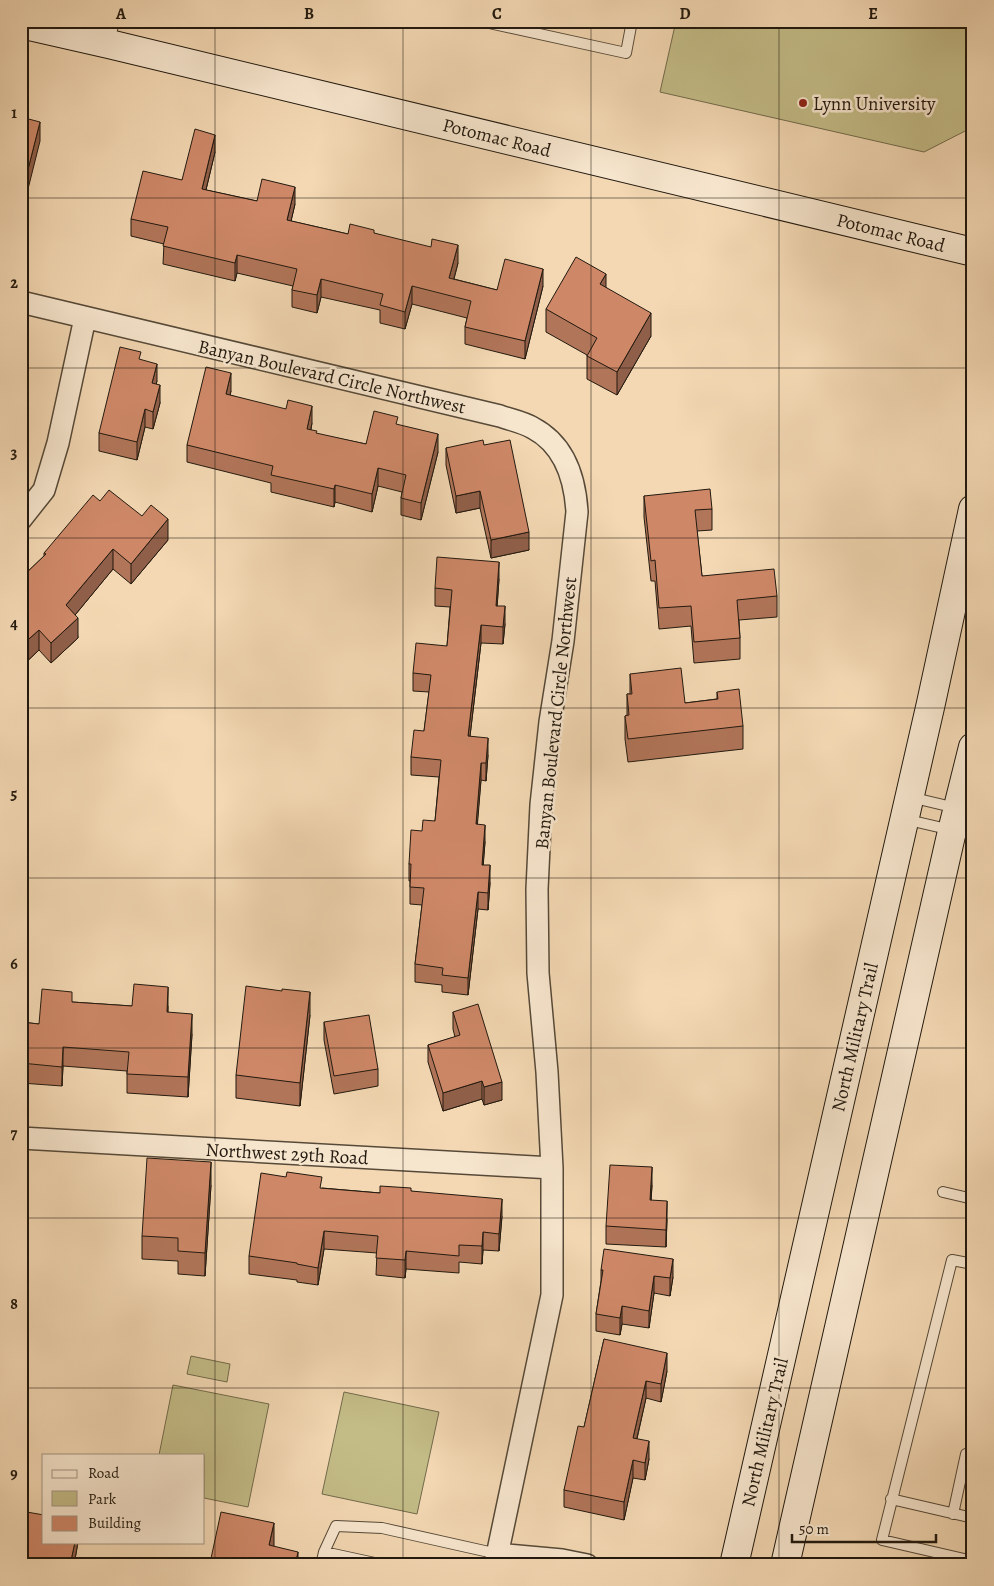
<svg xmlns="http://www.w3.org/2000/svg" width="994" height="1586" font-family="Alegreya,serif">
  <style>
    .green { fill: #c3bc87; stroke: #726a4b }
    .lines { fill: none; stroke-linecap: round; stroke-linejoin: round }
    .lane-casing { stroke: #564938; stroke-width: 12 }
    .street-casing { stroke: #564938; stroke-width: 24 }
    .secondary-casing { stroke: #22190f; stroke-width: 30 }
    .lane { stroke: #f7e6ce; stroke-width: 10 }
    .street { stroke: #f7e6ce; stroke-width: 21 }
    .secondary { stroke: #f7e6ce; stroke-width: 28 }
    .wall { fill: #b17559; stroke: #22190f }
    .shaded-wall { fill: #905f49; stroke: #22190f }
    .building { fill: #ce8868; stroke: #22190f }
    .grid { fill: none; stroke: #22190f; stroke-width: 1; stroke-opacity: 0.55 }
    .poi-dot { fill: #8f2418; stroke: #f7e6ce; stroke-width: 2 }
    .labels { text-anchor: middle; stroke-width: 5; stroke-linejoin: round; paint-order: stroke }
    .poi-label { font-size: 19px; fill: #22190f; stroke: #f7e6ce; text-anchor: start }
    .street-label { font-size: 19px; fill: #22190f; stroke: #f7e6ce }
    .neatline { fill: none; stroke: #22190f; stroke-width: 2 }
    .grid-label { font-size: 16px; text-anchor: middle; font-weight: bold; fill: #22190f }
  </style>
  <rect width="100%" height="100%" fill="#f3d8b3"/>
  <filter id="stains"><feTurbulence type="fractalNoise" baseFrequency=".004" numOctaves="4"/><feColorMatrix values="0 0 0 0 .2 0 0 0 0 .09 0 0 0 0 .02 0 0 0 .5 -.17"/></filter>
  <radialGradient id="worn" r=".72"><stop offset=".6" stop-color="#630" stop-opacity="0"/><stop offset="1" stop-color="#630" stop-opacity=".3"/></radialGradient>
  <path class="green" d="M676,21H973V127L924,152L660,92Z
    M191,1356L230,1364L227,1382L187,1374Z
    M173,1385L269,1404L248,1507L204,1498V1455H159Z
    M344,1392L439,1412L417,1514L322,1494Z"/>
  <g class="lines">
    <defs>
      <path id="lane" d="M480,21L626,53L632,21
        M109,43L114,21
        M910,797L973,812
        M904,819L973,835
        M943,1192L973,1199
        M973,1264L952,1260L882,1540L973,1561
        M891,1499L973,1518
        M953,1514L966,1454
        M324,1552L384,1565
        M321,1565L324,1552L336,1526L382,1528L498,1554"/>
      <path id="street" d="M21,302L500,416C511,420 523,422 533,428C565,445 575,478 577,512L563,641L550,722L541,805L537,889L538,973L547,1072L552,1168V1295L495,1565
        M21,519L44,490L58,443L85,318
        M21,1138L552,1168
        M498,1554L562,1560L587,1565"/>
      <path id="secondary" d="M21,24L109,44L973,252
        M734,1565L931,703L973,509
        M785,1565L952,831L973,747"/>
    </defs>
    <use href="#lane" class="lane-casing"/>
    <use href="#street" class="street-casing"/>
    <use href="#secondary" class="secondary-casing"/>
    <use href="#lane" class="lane"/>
    <use href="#street" class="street"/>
    <use href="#secondary" class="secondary"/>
  </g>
  <path class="wall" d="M215,152L206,190L257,201L295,204L291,221L348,234L374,233L458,263L454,279L497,290L543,286L525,359L465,344V327L467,318L412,304L405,329L380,323V310L321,297L317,313L292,307V290L293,286L237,273L235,281L163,264L164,244L131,236V219L182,180Z
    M606,287L651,336L617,395L587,379V355L546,332V309Z
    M141,360L157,381L156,384L160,403L153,429L145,427L137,460L99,451V433Z
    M231,391L230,395L312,423L311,430L317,434L366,444L398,425L438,452L421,520L401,515V498L402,492L378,486L372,512L335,502L334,507L271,492V483L187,462V445Z
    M484,445L529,550L491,558L480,508L456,513L446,465V448Z
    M644,496L712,509V530L697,531L702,576L777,596V617L739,620L740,638V659L694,663L691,626L659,629L655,581H651L644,517Z
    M100,501L168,540L131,584L113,569L75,615L78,638L51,663L39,650L21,667V578L44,556V553Z
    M499,579L497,606L505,624L503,644L481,643L470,736L488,755L486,781L481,780L477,824L485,842L483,865L490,883L488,910L478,909L468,995L442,992V985L415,982V964L422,905L410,904V881H409V864L422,831L435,821L439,777L411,775V757L424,731L429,692L413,691V673L447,646L450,607L435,606V588Z
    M630,674L685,703L717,699V692L743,726V749L628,762L625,739V716L627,715V694H630Z
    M72,1002L132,1006H168V1012L192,1034L188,1097L127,1093V1071L63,1066L62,1086L21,1083V1022L39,1024Z
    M453,1012L502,1100L484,1105L482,1099L443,1111L428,1062V1045L455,1037L453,1029Z
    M310,1015L300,1106L236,1098V1075Z
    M324,1022L378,1069V1086L334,1094L324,1040Z
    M211,1185L205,1276L178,1274V1261L142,1259V1236Z
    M652,1185L651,1200L667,1219L666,1247L606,1244V1226Z
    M322,1188L380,1193L411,1191L502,1216L499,1251L483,1250L482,1264L459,1262V1273L406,1269L405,1278L376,1275L377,1253L324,1249L318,1285L297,1282V1280L249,1274V1256Z
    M601,1270L673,1277L670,1296L654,1293L649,1328L622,1324L620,1335L596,1331V1314L601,1281Z
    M604,1339L667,1371L661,1402L646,1398L637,1439L649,1459L645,1480L633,1478L624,1520L564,1507V1490L584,1427Z
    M21,1511L78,1542L74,1565H21Z"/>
  <path class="shaded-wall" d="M40,122V141L21,217V197Z
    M215,135V152L202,206V189Z
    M295,187V204L287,238V220Z
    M458,245V263L449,296V278Z
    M237,255V273L235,281V263Z
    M543,269V286L525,359V341Z
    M606,274V297L600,284Z
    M321,279V297L317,313V295Z
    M412,286V304L405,329V312Z
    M651,313V336L617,395V372Z
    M28,356V374L21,402V385Z
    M157,364V381L152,401V383Z
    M231,373V391L226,411V394Z
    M160,385V403L153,429V412Z
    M312,406V423L307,447V429Z
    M145,409V427L137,460V442Z
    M438,434V452L421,520V503Z
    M378,468V486L372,512V494Z
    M335,485V502L334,507V489Z
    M480,491V508L456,513V496Z
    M168,519V540L131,584V564Z
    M529,532V550L491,558V540Z
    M113,549V569L66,626V605Z
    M499,562V579L496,623V606Z
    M505,606V624L503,644V627Z
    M78,618V638L51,663V643Z
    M481,625V643L468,753V736Z
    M39,630V650L21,667V646Z
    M488,738V755L486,781V763Z
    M481,763V780L476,842V824Z
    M485,825V842L482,882V865Z
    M490,865V883L488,910V893Z
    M478,892V909L468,995V978Z
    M168,987V1006L167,1032V1012Z
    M310,992V1015L300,1106V1083Z
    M192,1014V1034L188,1097V1077Z
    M63,1047V1066L62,1086V1067Z
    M482,1081V1099L443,1111V1093Z
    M502,1082V1100L484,1105V1087Z
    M211,1162V1185L205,1276V1253Z
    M652,1167V1185L650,1218V1200Z
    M502,1199V1216L499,1251V1234Z
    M667,1201V1219L666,1247V1230Z
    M324,1231V1249L318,1285V1268Z
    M483,1232V1250L482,1264V1246Z
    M406,1251V1269L405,1278V1260Z
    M673,1259V1277L670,1296V1278Z
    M654,1276V1293L649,1328V1311Z
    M622,1306V1324L620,1335V1318Z
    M667,1353V1371L661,1402V1384Z
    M646,1381V1398L633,1455V1438Z
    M649,1441V1459L645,1480V1463Z
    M633,1460V1478L624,1520V1502Z
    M274,1523V1546L270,1564L269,1545Z
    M75,1542H78L74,1565H70Z
    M298,1552V1565H295Z"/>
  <path class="building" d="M21,117L40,122L21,197Z
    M195,129L215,135L202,189L257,201L262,179L295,187L287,220L348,234L350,224L374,230V233L431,247L432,239L458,245L449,278L497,290L505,259L543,269L525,341L465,327L471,301L412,286L405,312L380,305L383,294L321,279L317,295L292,290L297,269L237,255L235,263L163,246L168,227L131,219L143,171L182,180Z
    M576,257L606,274L600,284L651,313L617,372L587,356L597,338L546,309Z
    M120,347L141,352L139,359L157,364L152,383L160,385L153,412L145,409L137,442L99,433Z
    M21,354L28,356L21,385Z
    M206,367L231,373L226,394L286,409L288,400L312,406L307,429L317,431L316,433L366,444L374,411L398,417L396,424L438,434L421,503L401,498L406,475L378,468L372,494L335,485L334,489L271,475L273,466L187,445Z
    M483,440L484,445L510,440L529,532L491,540L480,491L456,496L446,448Z
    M710,489L712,509L695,510L702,576L774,569L777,596L737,600L740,638L694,642L691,606L659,608L655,560L651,561L644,496Z
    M109,490L142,516L151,505L168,519L131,564L113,549L66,605L78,618L51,643L39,630L21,646V578L46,554L44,553L93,495L100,501Z
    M437,557L499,562L496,606H505L503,627L481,625L468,736L488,738L486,763H481L476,824L485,825L482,865H490L488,893L478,892L468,978L442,975L443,968L415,964L424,888L410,887L411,864H409L411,830L422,831L423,820L435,821L441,760L411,757L414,730L424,731L431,675L413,673L416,643L447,646L452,590L435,588Z
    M681,668L685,703L718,699L717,692L739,689L743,726L628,739L625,716L629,715L627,694H632L630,674Z
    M134,984L168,987L167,1012L192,1014L188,1077L127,1074L129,1052L63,1047L62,1067L21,1063V1022L39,1024L42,989L72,992V1002L132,1006Z
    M246,986L282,991V989L310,992L300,1083L236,1075Z
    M478,1004L502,1082L484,1087L482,1081L443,1093L428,1045L460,1035L453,1012Z
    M369,1015L378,1069L334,1076L324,1022Z
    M147,1158L211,1162L205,1253L178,1251V1238L142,1236Z
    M610,1165L652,1167L650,1200L667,1201L666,1230L606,1226Z
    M287,1172L322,1177L320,1188L380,1193V1186L411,1188V1191L502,1199L499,1234L483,1232L482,1246L459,1245V1256L406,1251L405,1260L376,1258L378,1236L324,1231L318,1268L297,1264V1263L249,1256L261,1173L286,1177Z
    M604,1249L673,1259L670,1278L654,1276L649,1311L622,1306L620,1318L596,1314L603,1270H601Z
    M604,1339L667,1353L661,1384L646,1381L633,1438L649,1441L645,1463L633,1460L624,1502L564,1490L578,1426L584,1427Z
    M21,1511L44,1515V1542H75L70,1565H41L21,1561Z
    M221,1512L274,1523L269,1545L298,1552L295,1565H271L266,1564V1565H201L202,1562L210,1563Z"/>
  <path class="grid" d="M215,21V1565M403,21V1565M591,21V1565M779,21V1565M21,198H973M21,368H973M21,538H973M21,708H973M21,878H973M21,1048H973M21,1218H973M21,1388H973"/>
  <circle class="poi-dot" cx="803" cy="103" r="5"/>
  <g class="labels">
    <g class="poi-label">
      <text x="813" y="110">Lynn University</text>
    </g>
    <g class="street-label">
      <text transform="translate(497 137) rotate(14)" y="7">Potomac Road</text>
      <text transform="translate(891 232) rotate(14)" y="7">Potomac Road</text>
      <text transform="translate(332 376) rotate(13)" y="7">Banyan Boulevard Circle Northwest</text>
      <text transform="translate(555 713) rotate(-84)" y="7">Banyan Boulevard Circle Northwest</text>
      <text transform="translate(854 1037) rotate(-77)" y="7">North Military Trail</text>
      <text transform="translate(287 1153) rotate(3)" y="7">Northwest 29th Road</text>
      <text transform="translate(764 1432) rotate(-77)" y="7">North Military Trail</text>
    </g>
  </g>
  <rect width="994" height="1586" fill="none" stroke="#f3d8b3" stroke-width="55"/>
  <rect x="42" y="1454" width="162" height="90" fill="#f7e6ce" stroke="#a29482"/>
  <rect x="52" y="1470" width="25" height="8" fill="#f7e6ce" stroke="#a29482"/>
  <text x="88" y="1478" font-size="15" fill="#22190f">Road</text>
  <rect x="52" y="1491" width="25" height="15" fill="#c3bc87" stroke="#a29482"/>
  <text x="88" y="1504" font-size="15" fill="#22190f">Park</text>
  <rect x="52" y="1516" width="25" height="15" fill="#ce8868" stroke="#a29482"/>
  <text x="88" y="1528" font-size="15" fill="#22190f">Building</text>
  <path d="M792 1534v8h144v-8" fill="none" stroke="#22190f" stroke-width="2.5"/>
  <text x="799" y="1534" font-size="15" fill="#22190f" stroke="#f7e6ce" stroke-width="4" paint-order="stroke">50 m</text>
  <rect x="28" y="28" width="938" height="1530" class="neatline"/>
  <g class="grid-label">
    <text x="121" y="19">A</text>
    <text x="309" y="19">B</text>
    <text x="497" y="19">C</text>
    <text x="685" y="19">D</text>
    <text x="873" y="19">E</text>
    <text x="14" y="118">1</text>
    <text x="14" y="288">2</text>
    <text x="14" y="458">3</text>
    <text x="14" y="629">4</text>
    <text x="14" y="799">5</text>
    <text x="14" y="969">6</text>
    <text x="14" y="1139">7</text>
    <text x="14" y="1309">8</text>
    <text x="14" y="1479">9</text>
  </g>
  <rect width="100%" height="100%" filter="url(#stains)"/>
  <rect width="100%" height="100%" fill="url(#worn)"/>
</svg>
